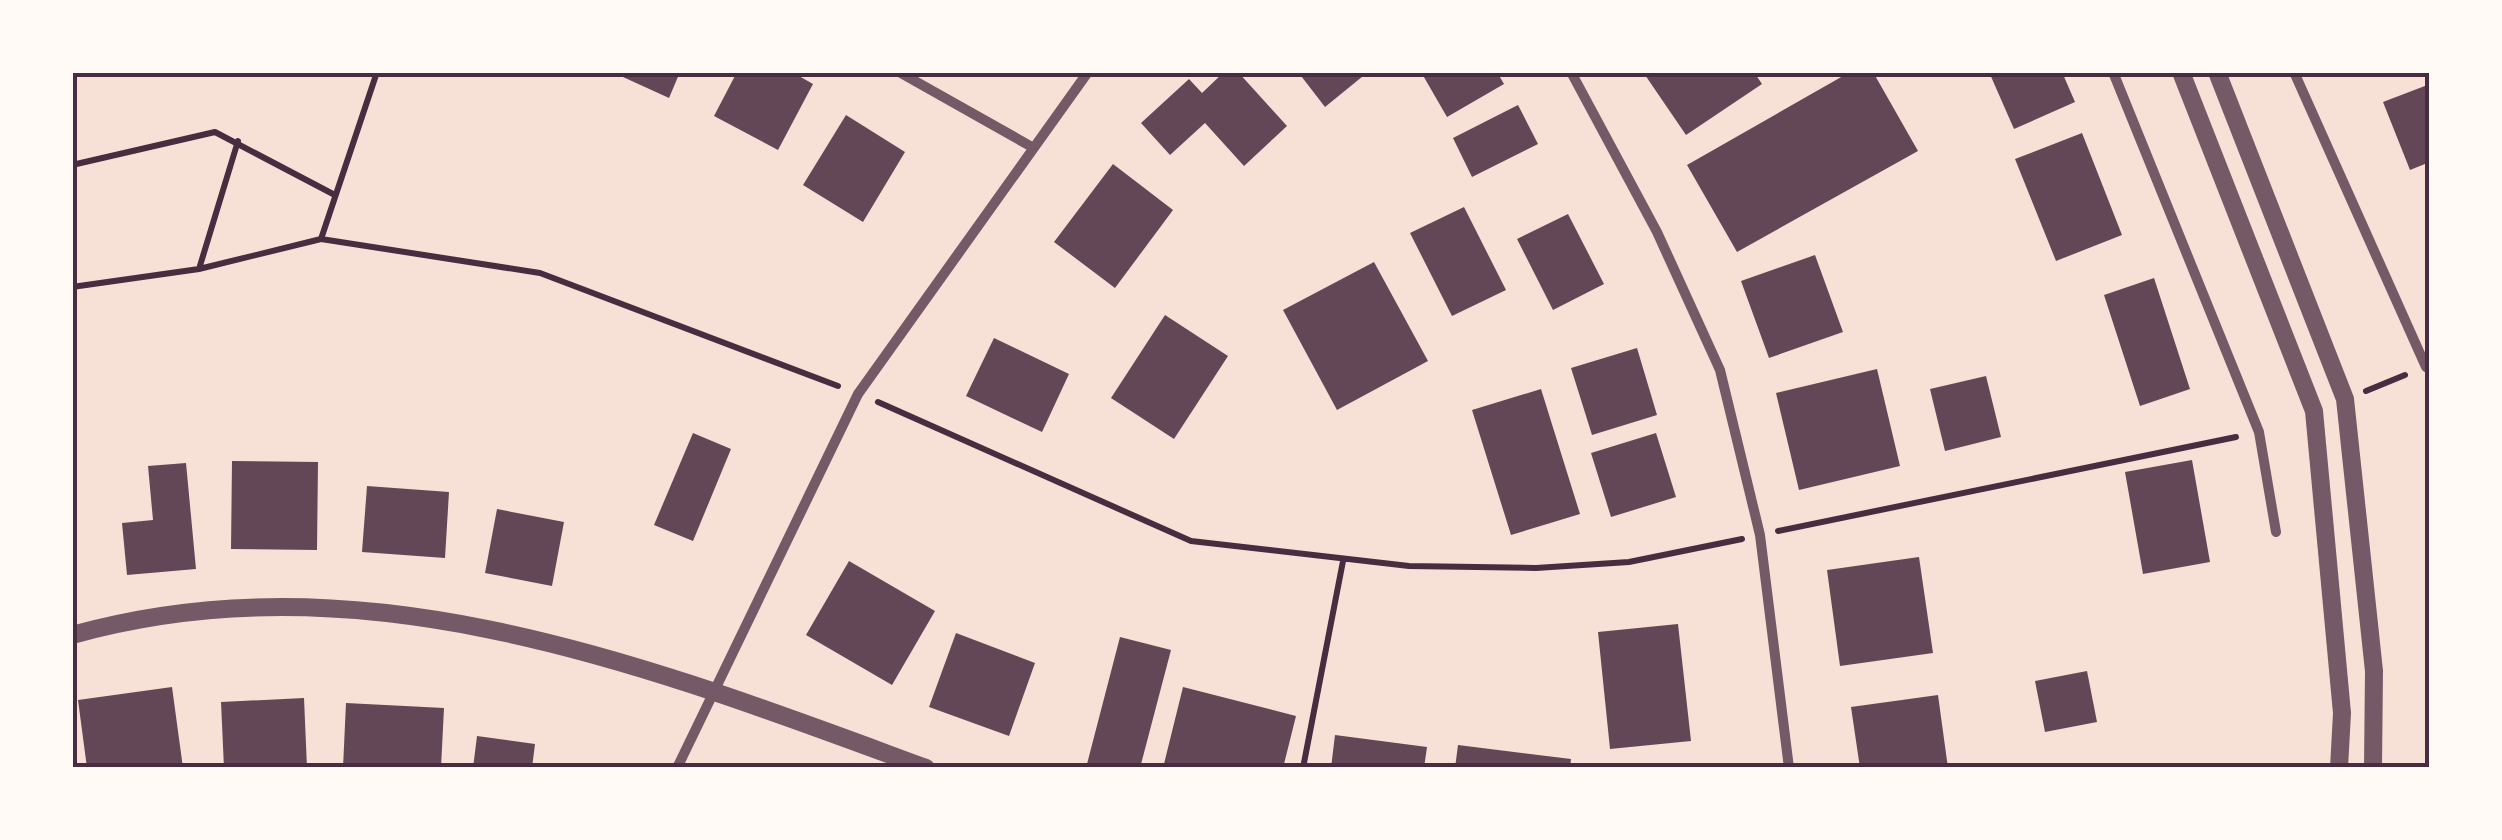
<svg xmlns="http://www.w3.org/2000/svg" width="2502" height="840" font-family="Poppins,sans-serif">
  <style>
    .building { fill: #644757 }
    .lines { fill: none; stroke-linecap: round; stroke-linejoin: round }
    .path { stroke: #4a2c40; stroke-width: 6 }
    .minor { stroke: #755966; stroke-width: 10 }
    .tertiary { stroke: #755966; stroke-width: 18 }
    .neatline { fill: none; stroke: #4a2c40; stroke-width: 4 }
  </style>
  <rect width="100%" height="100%" fill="#f7e1d7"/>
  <path class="building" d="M612,72H680L669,98Z
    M737,72H792L813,84L778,150L714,116Z
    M1224,72H1238L1287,126L1244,166L1205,123L1170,155L1141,123L1189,79L1202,93Z
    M1298,72H1368L1325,107Z
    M1421,72H1497L1504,84L1447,117Z
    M1643,72H1754L1762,84L1686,135Z
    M1850,72H1873L1918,151L1737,252L1687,165Z
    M1989,72H2062L2075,102L2014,129Z
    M2430,84V162L2410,170L2383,102Z
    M1518,105L1538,144L1472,177L1453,138Z
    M846,115L905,152L863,222L803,185Z
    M2082,133L2122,235L2056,261L2015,159Z
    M1113,164L1173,210L1115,288L1054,242Z
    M1464,207L1506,290L1452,316L1410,233Z
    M1568,214L1604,284L1553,310L1517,239Z
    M1815,255L1843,332L1769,358L1741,281Z
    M1374,262L1428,361L1337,410L1283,310Z
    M2154,278L2190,389L2140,406L2104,295Z
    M1165,315L1228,356L1174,439L1111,398Z
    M994,338L1069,374L1042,432L966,396Z
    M1637,348L1657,415L1592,435L1571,368Z
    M1877,369L1900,466L1799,490L1776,393Z
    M1986,376L2001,437L1945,451L1930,389Z
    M1541,389L1580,514L1511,535L1472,410Z
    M693,433L731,449L693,541L654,525Z
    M1656,433L1676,497L1611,517L1591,453Z
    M2192,460L2210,562L2143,574L2125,472Z
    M232,461L318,462L317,550L231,549Z
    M186,463L196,569L127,575L122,523L153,520L148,466Z
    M367,486L449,492L445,558L362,552Z
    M497,509L564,522L552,586L485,573Z
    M1919,557L1933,653L1840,666L1827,570Z
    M849,561L935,611L892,685L806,635Z
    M1678,624L1691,741L1610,749L1598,632Z
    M956,633L1035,663L1009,736L929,707Z
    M1120,637L1171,650L1140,768L1087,764Z
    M2087,671L2097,722L2045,732L2035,681Z
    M172,687L183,768H87L78,700Z
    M1183,687L1296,716L1283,768H1163Z
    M1938,695L1948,768H1860L1851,707Z
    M304,698L307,768H224L221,702Z
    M346,703L444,708L441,768H343Z
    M1335,735L1427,747L1424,768H1331Z
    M477,736L535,744L532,768H473Z
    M1458,745L1571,759L1570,768H1455Z"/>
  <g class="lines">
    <path class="path" d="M72,165L215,132L333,194
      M321,239L377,72
      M199,269L238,141
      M72,287L199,269L321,239L540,273L838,386
      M2366,391L2405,375
      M878,402L1191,541L1409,566L1536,568L1629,562L1742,539
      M1778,531L2236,437
      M1303,768L1343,561"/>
    <path class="minor" d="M899,72L1032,147
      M1571,72L1657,232L1720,370L1760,535L1789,768
      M2113,72L2259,432L2276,532
      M2294,72L2426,367
      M677,768L858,394L1088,72"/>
    <path class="tertiary" d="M2181,72L2314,411L2342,713L2339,768
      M2217,72L2345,399L2374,671L2373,768
      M72,635C366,553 654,668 926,768"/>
  </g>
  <rect width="2502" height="840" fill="none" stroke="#fffaf5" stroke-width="150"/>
  <rect x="75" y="75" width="2352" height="690" class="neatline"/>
</svg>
